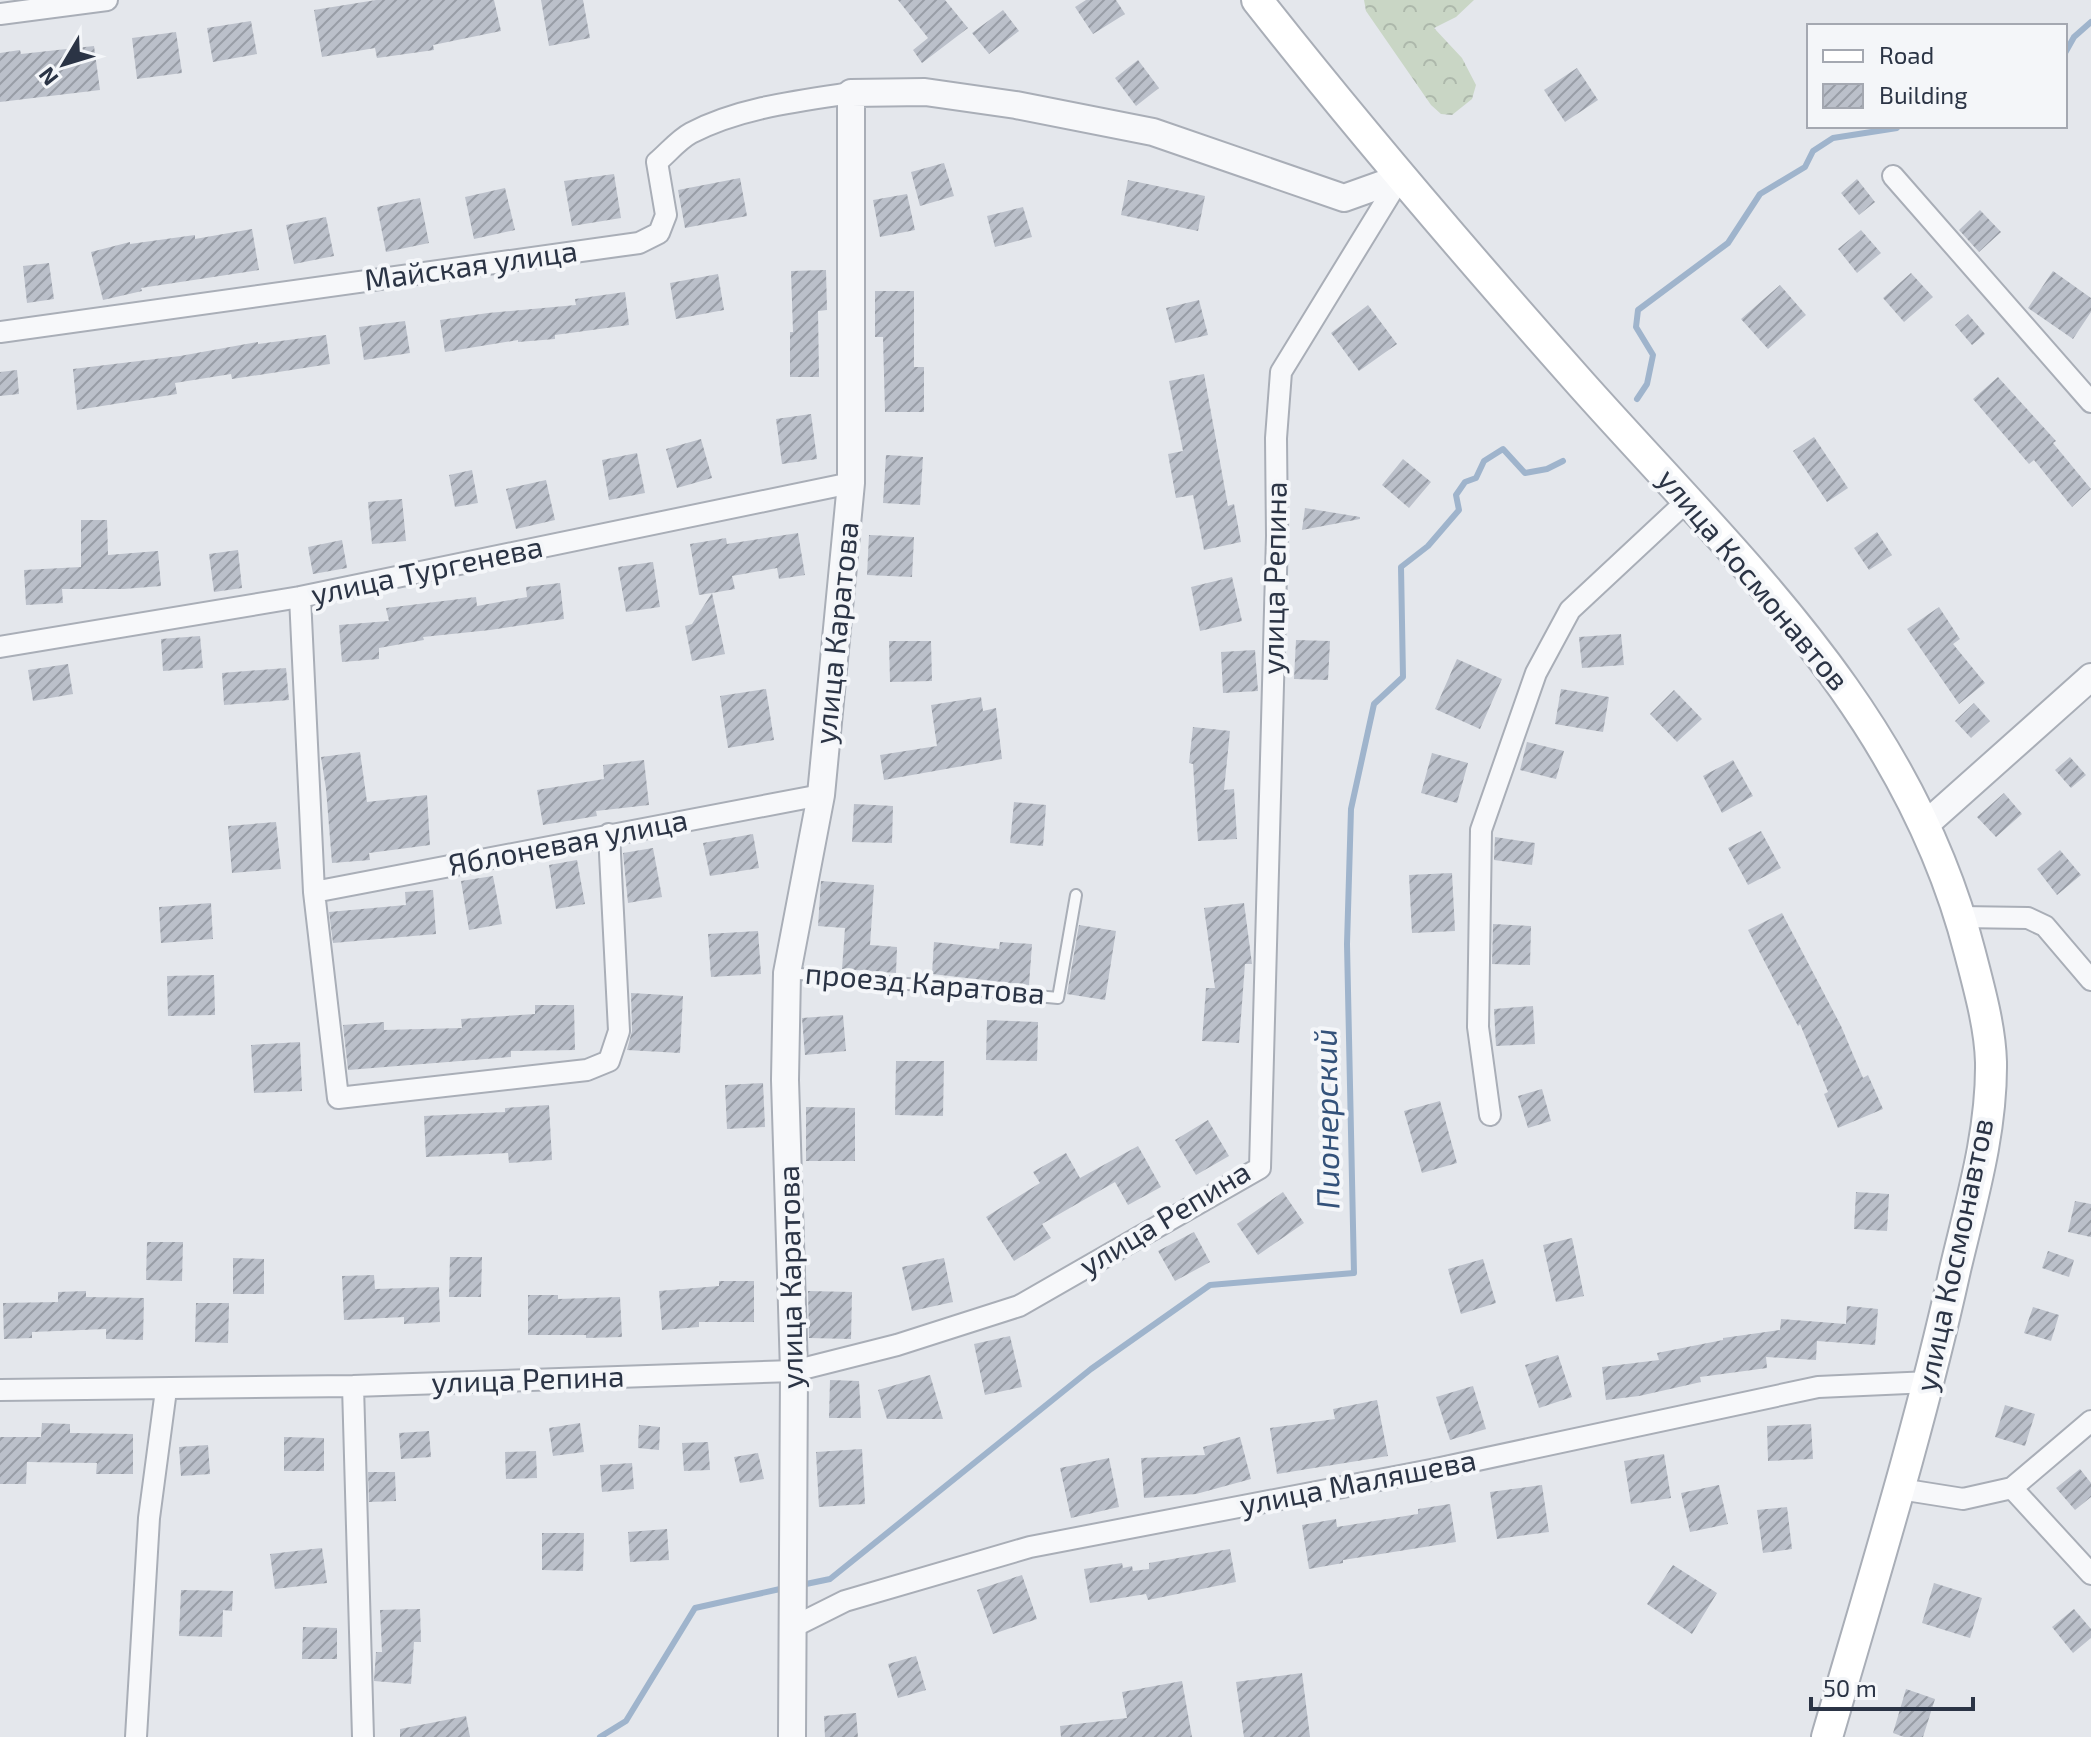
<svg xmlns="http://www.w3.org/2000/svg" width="2091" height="1737" font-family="'Exo 2',sans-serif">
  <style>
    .forest { fill: url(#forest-crowns) }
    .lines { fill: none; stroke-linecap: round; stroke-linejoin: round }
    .stream { stroke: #9fb4cc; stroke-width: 6 }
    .building { fill: url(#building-hatch) }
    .service-casing { stroke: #a9aeb7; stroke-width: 14 }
    .minor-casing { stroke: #a9aeb7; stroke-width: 24 }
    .tertiary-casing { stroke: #a9aeb7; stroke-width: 30 }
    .secondary-casing { stroke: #a9aeb7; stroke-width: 34 }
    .service { stroke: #f7f8fa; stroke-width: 10 }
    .minor { stroke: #f7f8fa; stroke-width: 20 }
    .tertiary { stroke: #f7f8fa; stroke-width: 26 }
    .secondary { stroke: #fff; stroke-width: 30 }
    .labels { text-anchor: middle; stroke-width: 8; stroke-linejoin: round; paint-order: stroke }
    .street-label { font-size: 30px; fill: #2b3445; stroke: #f4f6f9 }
    .water-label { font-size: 32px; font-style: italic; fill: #34527a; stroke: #f4f6f9 }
  </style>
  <defs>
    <pattern id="forest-crowns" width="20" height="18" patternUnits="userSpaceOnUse" patternTransform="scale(2)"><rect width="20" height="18" fill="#c9d6c5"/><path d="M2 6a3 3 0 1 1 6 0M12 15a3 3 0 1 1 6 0" fill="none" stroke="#adb8ab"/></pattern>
    <pattern id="building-hatch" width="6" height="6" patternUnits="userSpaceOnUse" patternTransform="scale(2)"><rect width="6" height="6" fill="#bbc0ca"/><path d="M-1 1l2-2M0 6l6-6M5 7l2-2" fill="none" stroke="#989da6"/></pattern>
  </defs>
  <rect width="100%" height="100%" fill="#e4e7ec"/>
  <path class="forest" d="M1364,0H1474L1456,17L1434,28L1462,58L1476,85L1472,99L1452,115L1441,114L1431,105L1366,11Z"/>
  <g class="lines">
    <path class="stream" d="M2065,53L2074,37L2091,22
      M1637,399L1647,384L1653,355L1636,327L1638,310L1728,243L1760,194L1805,167L1813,151L1833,138L1897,128L1898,126
      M806,1584L830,1579L1091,1369L1210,1285L1354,1273L1347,944L1351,809L1374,704L1403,677L1401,567L1428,546L1459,510L1456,495L1465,482L1476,478L1484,461L1503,449L1525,473L1547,469L1563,461
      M600,1737L626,1721L695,1608L780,1589"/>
  </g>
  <path class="building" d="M376,0H494L501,31L433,45L434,50L377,58L375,48L322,57L314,10Z
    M541,0H583L590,38L549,46Z
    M898,0H945L968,28L922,63L913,50L928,38Z
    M1086,0H1116L1125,14L1093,34L1075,7Z
    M1003,10L1019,31L989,54L972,33Z
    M251,21L257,54L213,62L207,28Z
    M176,32L182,73L137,79L132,38Z
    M94,46L100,90L0,102V53L20,50L21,54Z
    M1138,60L1159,88L1136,106L1115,78Z
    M1577,68L1598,100L1565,122L1544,90Z
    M944,163L954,196L920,206L911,172Z
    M614,174L621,218L572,226L564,181Z
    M740,178L747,216L685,228L678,190Z
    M1857,179L1875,202L1859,215L1841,193Z
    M1128,180L1205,196L1198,231L1121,215Z
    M505,188L515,230L474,239L465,197Z
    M907,194L915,230L880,237L873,200Z
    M420,198L429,243L386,252L377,207Z
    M1023,207L1032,237L995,247L987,216Z
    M1980,210L2001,232L1979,252L1959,230Z
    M326,217L334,256L294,264L286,225Z
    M252,229L259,270L141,288L142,291L103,300L91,252L130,242V244L195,235V239Z
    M1861,230L1881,253L1857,273L1838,249Z
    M49,263L54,299L27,303L23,266Z
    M826,270L827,310L818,311L819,377H790V332H793L791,271Z
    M2053,271L2091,298V312L2073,339L2028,308Z
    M1911,273L1933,297L1904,322L1883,298Z
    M718,274L724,310L676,319L670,283Z
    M1780,285L1806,315L1768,349L1741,319Z
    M875,291H914V367H924V412H885L883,337H875Z
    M625,292L629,325L555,335V339L518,342V340L445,352L440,320L488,313L576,305L575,299Z
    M1199,300L1208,335L1175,343L1166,308Z
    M1368,305L1397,344L1359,371L1331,333Z
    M1968,314L1985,334L1972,345L1955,325Z
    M405,321L410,353L364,360L359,327Z
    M326,335L330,364L232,379L231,374L175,383L177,394L77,410L73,369L180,356L258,342V344Z
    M17,370L19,394L0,396V372Z
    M1204,374L1228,506L1234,504L1241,542L1204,550L1193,495L1176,498L1168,454L1183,451L1169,381Z
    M1998,377L2056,441L2053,443L2091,489L2072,507L2034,460L2029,464L1973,399Z
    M811,414L817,459L782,464L776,419Z
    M1814,437L1848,488L1827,502L1793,451Z
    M701,439L712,478L677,488L666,449Z
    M637,453L645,493L609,500L602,460Z
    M886,455L923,457L920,505L883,503Z
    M1403,459L1431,482L1409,508L1382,485Z
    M472,470L478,503L455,507L449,475Z
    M546,480L555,520L516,529L506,489Z
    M402,499L406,541L372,544L368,502Z
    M1305,508L1360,517V519L1302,530Z
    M81,520H107L108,555L158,551L161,586L124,589H62L63,603L26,605L24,570L81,567Z
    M1877,532L1892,555L1869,570L1854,548Z
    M798,533L805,575L779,579L777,568L732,576L735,589L712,593L725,654L692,661L685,626L692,624L712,593L699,595L690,544L726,538L727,544Z
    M869,535L914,537L912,577L867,575Z
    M342,540L347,568L313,574L308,547Z
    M238,550L242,588L214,592L209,554Z
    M653,562L660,607L626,612L618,567Z
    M1232,577L1242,621L1200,631L1191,587Z
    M560,583L564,619L490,630L423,637L424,640L379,648V659L342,662L339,625L389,621L386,608L476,597L477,606L527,597L526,587Z
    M1939,607L1960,639L1953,644L1985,683L1959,704L1907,629Z
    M1621,634L1624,665L1582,668L1579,637Z
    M200,636L203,668L163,671L161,639Z
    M1296,640L1330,641L1328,680L1294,679Z
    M889,641H931L932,681L890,682Z
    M1255,650L1258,691L1223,693L1221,652Z
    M1457,659L1502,679L1480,729L1435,709Z
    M68,664L73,694L33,701L28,670Z
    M286,668L289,700L224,705L222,673Z
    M766,689L774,740L728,748L720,696Z
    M1561,689L1609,697L1603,732L1555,724Z
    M1674,690L1702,719L1677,742L1650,714Z
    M981,697L983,711L996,708L1002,759L884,780L880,755L937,746L931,705Z
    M1974,703L1990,721L1971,738L1955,721Z
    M1193,727L1230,731L1224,790L1234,789L1237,839L1198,841L1193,764L1189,763Z
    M1527,742L1564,751L1556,779L1520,770Z
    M360,752L367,802L427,795L430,845L369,853L370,860L332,863L326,789L321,757Z
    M1432,753L1468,763L1457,803L1421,793Z
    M2070,757L2086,775L2071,788L2055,770Z
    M644,760L649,805L596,811L597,816L543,825L537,790L604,779L603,765Z
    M1733,760L1753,796L1722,813L1703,776Z
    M2004,793L2022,814L1996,837L1977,817Z
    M1014,802L1046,805L1043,846L1010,843Z
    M854,804L893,806L892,843L852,842Z
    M276,822L281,869L232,873L228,826Z
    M1761,831L1781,868L1748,885L1728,848Z
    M753,834L759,868L710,876L703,843Z
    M1495,837L1535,843L1532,865L1494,860Z
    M653,848L662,897L628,903L623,853Z
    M2060,850L2081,875L2057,895L2037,869Z
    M577,860L585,904L556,909L549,865Z
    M1452,873L1455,931L1412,933L1409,875Z
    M493,876L502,924L469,930L461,881Z
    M821,881L874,885L870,945L897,947L896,973L842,969L845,928L818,926Z
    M433,890L436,934L333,943L329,912L406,905L405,892Z
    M211,903L213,939L161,943L159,907Z
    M1244,903L1252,964H1245L1239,1043L1202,1041L1206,988H1215L1204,908Z
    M1782,913L1841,1026L1863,1078L1868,1075L1883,1109L1838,1128L1824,1094L1828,1092L1800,1024L1798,1026L1748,930Z
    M1493,924L1531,926L1530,965L1492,964Z
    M1079,925L1116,931L1105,1000L1067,994Z
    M758,931L761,974L711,977L708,934Z
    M934,942L999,949L1000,942L1032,944L1029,985L932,974Z
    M214,975L215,1015L168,1016L167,976Z
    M631,993L683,996L680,1053L627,1050L632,1031Z
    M535,1005H574L575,1050L511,1051V1057L348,1070L343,1025L384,1022V1030L462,1028L461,1019L535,1014Z
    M1533,1006L1535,1044L1496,1046L1494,1009Z
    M843,1015L846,1051L805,1055L802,1018Z
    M987,1020L1038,1022L1037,1061L986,1060Z
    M300,1042L302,1091L254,1093L251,1045Z
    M896,1061H944L943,1116L895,1115Z
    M763,1083L765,1127L727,1129L725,1085Z
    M1542,1089L1551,1121L1528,1128L1518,1096Z
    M1440,1101L1457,1163L1422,1173L1404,1111Z
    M549,1105L552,1160L509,1163L508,1153L426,1157L424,1116L505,1112V1108Z
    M806,1107L855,1108V1161H806Z
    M1208,1120L1229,1156L1196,1175L1175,1140Z
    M1138,1146L1161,1187L1128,1205L1115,1182L1042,1224L1051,1238L1014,1261L986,1217L1040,1183L1033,1172L1066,1153L1080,1178Z
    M1283,1192L1304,1223L1258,1255L1237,1224Z
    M1856,1192L1889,1194L1887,1231L1854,1229Z
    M2075,1201L2091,1204V1237L2068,1232Z
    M1194,1232L1210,1262L1175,1281L1158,1251Z
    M1572,1238L1584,1296L1556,1302L1543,1245Z
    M147,1242H183L182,1281L146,1280Z
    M2048,1251L2074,1260L2069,1277L2042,1268Z
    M450,1257H482L481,1297H449Z
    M233,1258L264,1259V1294H233Z
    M944,1258L953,1302L912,1311L902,1267Z
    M1483,1259L1496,1303L1461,1314L1448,1269Z
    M374,1275L375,1289L439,1287L440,1322L404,1324V1317L344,1320L342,1276Z
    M719,1281H754V1322H699V1327L662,1330L659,1291L719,1286Z
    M86,1291V1297L144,1298L143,1340L106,1339V1329L32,1332V1338L4,1339L3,1303L58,1302V1292Z
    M808,1291L852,1292L851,1339L809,1338Z
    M528,1295H558V1299L620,1297L622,1337L586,1338V1335H528Z
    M196,1303H229L228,1343L195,1342Z
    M1847,1306L1878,1309L1875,1345L1817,1341L1816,1360L1766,1357L1767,1368L1700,1377L1701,1382L1639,1396L1606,1400L1602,1367L1659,1360L1657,1353L1723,1340V1338L1780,1330L1781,1319L1846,1324Z
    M2033,1307L2059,1315L2051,1341L2024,1333Z
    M1010,1336L1022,1387L985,1395L974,1344Z
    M1558,1355L1572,1397L1539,1408L1525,1365Z
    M930,1375L943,1419H887L878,1390Z
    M830,1380L859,1381L861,1418H829Z
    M1473,1386L1486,1429L1450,1440L1436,1397Z
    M1377,1400L1388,1456L1277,1474L1270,1428L1335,1419L1333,1409Z
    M2005,1405L2035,1414L2025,1446L1995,1437Z
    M42,1423L70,1424V1433L133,1434V1474H96L97,1463L27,1462L26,1484H0V1437H41Z
    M580,1423L584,1452L553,1456L549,1428Z
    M1811,1424L1813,1459L1768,1461L1767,1426Z
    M639,1425L660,1427L659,1450L638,1448Z
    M429,1431L431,1457L401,1459L399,1433Z
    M284,1437L324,1438V1471H284Z
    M1240,1437L1251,1479L1196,1494L1144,1498L1141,1458L1205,1455L1203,1447Z
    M708,1442L710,1470L684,1471L682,1443Z
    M208,1445L210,1474L181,1476L179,1447Z
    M862,1449L865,1504L819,1507L816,1452Z
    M536,1451L537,1478L506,1479L505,1452Z
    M758,1453L764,1479L740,1483L734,1457Z
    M1664,1454L1671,1498L1631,1504L1624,1461Z
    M1109,1458L1119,1507L1071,1518L1060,1468Z
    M632,1463L634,1489L602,1492L600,1465Z
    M2080,1469L2091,1483V1497L2075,1510L2056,1488Z
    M368,1472H395L396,1501L369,1502Z
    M1542,1485L1549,1532L1497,1539L1490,1492Z
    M1719,1485L1728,1524L1690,1532L1681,1493Z
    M1450,1504L1456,1542L1343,1560V1563L1309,1569L1302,1525L1336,1519L1337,1527L1418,1514V1509Z
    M1787,1507L1792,1549L1763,1553L1757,1510Z
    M667,1529L669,1560L630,1562L628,1532Z
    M542,1533H584L583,1571L542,1570Z
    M322,1548L327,1583L275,1589L270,1554Z
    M1230,1549L1236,1582L1148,1600L1146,1594L1090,1603L1084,1569L1122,1563L1123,1568L1132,1566L1133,1571L1149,1569V1563Z
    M1673,1565L1717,1593L1692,1634L1647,1604Z
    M1022,1575L1037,1619L993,1634L977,1590Z
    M1934,1583L1982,1598L1970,1638L1922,1623Z
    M181,1590L233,1591L232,1611L223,1610L222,1637L179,1636Z
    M420,1609L421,1642H414L411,1684L374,1681L376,1652H382L380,1610Z
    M2074,1609L2091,1629V1638L2073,1653L2052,1627Z
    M303,1627L337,1628V1659H302Z
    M916,1656L926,1690L898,1698L888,1664Z
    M1302,1673L1310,1737H1244L1236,1682Z
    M1182,1681L1192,1737H1061L1060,1726L1127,1718L1122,1692Z
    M1906,1689L1935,1699L1923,1737H1904L1893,1733Z
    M856,1713L858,1737H825L824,1716Z
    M466,1716L470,1737H400V1729Z"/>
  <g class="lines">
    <defs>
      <path id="service" d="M789,973L1058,998L1076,895"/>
      <path id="minor" d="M0,14L107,0
        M1893,176L2091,402
        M0,332L639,243L659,233L666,215L657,162C668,153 678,140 691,133C739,108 797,101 851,93
        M300,597L314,892L338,1098L587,1070L609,1061L619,1031L609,834
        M0,647L300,597L851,483
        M314,892L821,795
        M1961,917L2028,918L2045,926L2091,980
        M1490,1115L1478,1027L1481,830L1536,673L1570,610L1688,500
        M353,1386L363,1737
        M0,1390L353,1386L794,1371L897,1345L1019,1306L1260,1168L1277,536L1276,438L1281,372L1400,178
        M2012,1488L2091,1574
        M1900,1489L1963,1499L2012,1488L2091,1421
        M795,1626L845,1601L1030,1547L1431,1470L1818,1387L1930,1382
        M136,1737L149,1518L166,1390"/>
      <path id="tertiary" d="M1925,825L2091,677
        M792,1737L794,1371L785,1080L787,973L821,795L851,483V93L925,92L1016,105L1153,132L1344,198L1400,178"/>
      <path id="secondary" d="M1257,0C1361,132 1470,259 1582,385C1740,562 1909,714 1970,953C1979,988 1990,1026 1991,1062C1992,1133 1971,1202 1955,1270C1920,1428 1872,1582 1827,1737"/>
    </defs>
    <use href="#service" class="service-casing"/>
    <use href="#minor" class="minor-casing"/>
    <use href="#tertiary" class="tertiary-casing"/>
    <use href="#secondary" class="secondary-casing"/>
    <use href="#service" class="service"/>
    <use href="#minor" class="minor"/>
    <use href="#tertiary" class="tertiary"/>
    <use href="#secondary" class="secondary"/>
  </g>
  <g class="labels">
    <g class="street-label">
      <text transform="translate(471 266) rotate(-8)" y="10">Майская улица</text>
      <text transform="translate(427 571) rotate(-12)" y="10">улица Тургенева</text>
      <text transform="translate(1275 578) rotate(-89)" y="10">улица Репина</text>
      <text transform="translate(1753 580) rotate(50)" y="10">улица Космонавтов</text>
      <text transform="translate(837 633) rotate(-84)" y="10">улица Каратова</text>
      <text transform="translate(568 843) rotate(-11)" y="10">Яблоневая улица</text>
      <text transform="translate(925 984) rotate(5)" y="10">проезд Каратова</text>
      <text transform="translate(1165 1219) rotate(-31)" y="10">улица Репина</text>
      <text transform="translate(1955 1255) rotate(-78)" y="10">улица Космонавтов</text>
      <text transform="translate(791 1277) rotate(-91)" y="10">улица Каратова</text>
      <text transform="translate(528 1380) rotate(-2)" y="10">улица Репина</text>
      <text transform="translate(1358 1483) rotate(-11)" y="10">улица Маляшева</text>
    </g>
    <g class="water-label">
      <text transform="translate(1327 1119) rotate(-91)" y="11">Пионерский</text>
    </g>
  </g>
  <rect x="1807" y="24" width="260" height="104" fill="#f4f6f9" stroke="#a4a8b1" stroke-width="2"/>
  <rect x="1823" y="50" width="40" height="12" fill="#ffffff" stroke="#a4a8b1" stroke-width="2"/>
  <text x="1879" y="64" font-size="24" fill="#2b3445">Road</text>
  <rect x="1823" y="84" width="40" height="24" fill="url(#building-hatch)" stroke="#a4a8b1" stroke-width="2"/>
  <text x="1879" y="104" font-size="24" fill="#2b3445">Building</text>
  <g transform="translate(64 64) rotate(232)" stroke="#f4f6f9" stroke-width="6" paint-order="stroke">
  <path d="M0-6L14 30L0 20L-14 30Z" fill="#2b3445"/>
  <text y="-12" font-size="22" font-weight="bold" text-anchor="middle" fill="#2b3445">N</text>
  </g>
  <path d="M1811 1697v12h162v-12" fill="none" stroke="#2b3445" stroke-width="4"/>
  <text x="1823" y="1697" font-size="24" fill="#2b3445" stroke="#f4f6f9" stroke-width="6" paint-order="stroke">50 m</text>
</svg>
